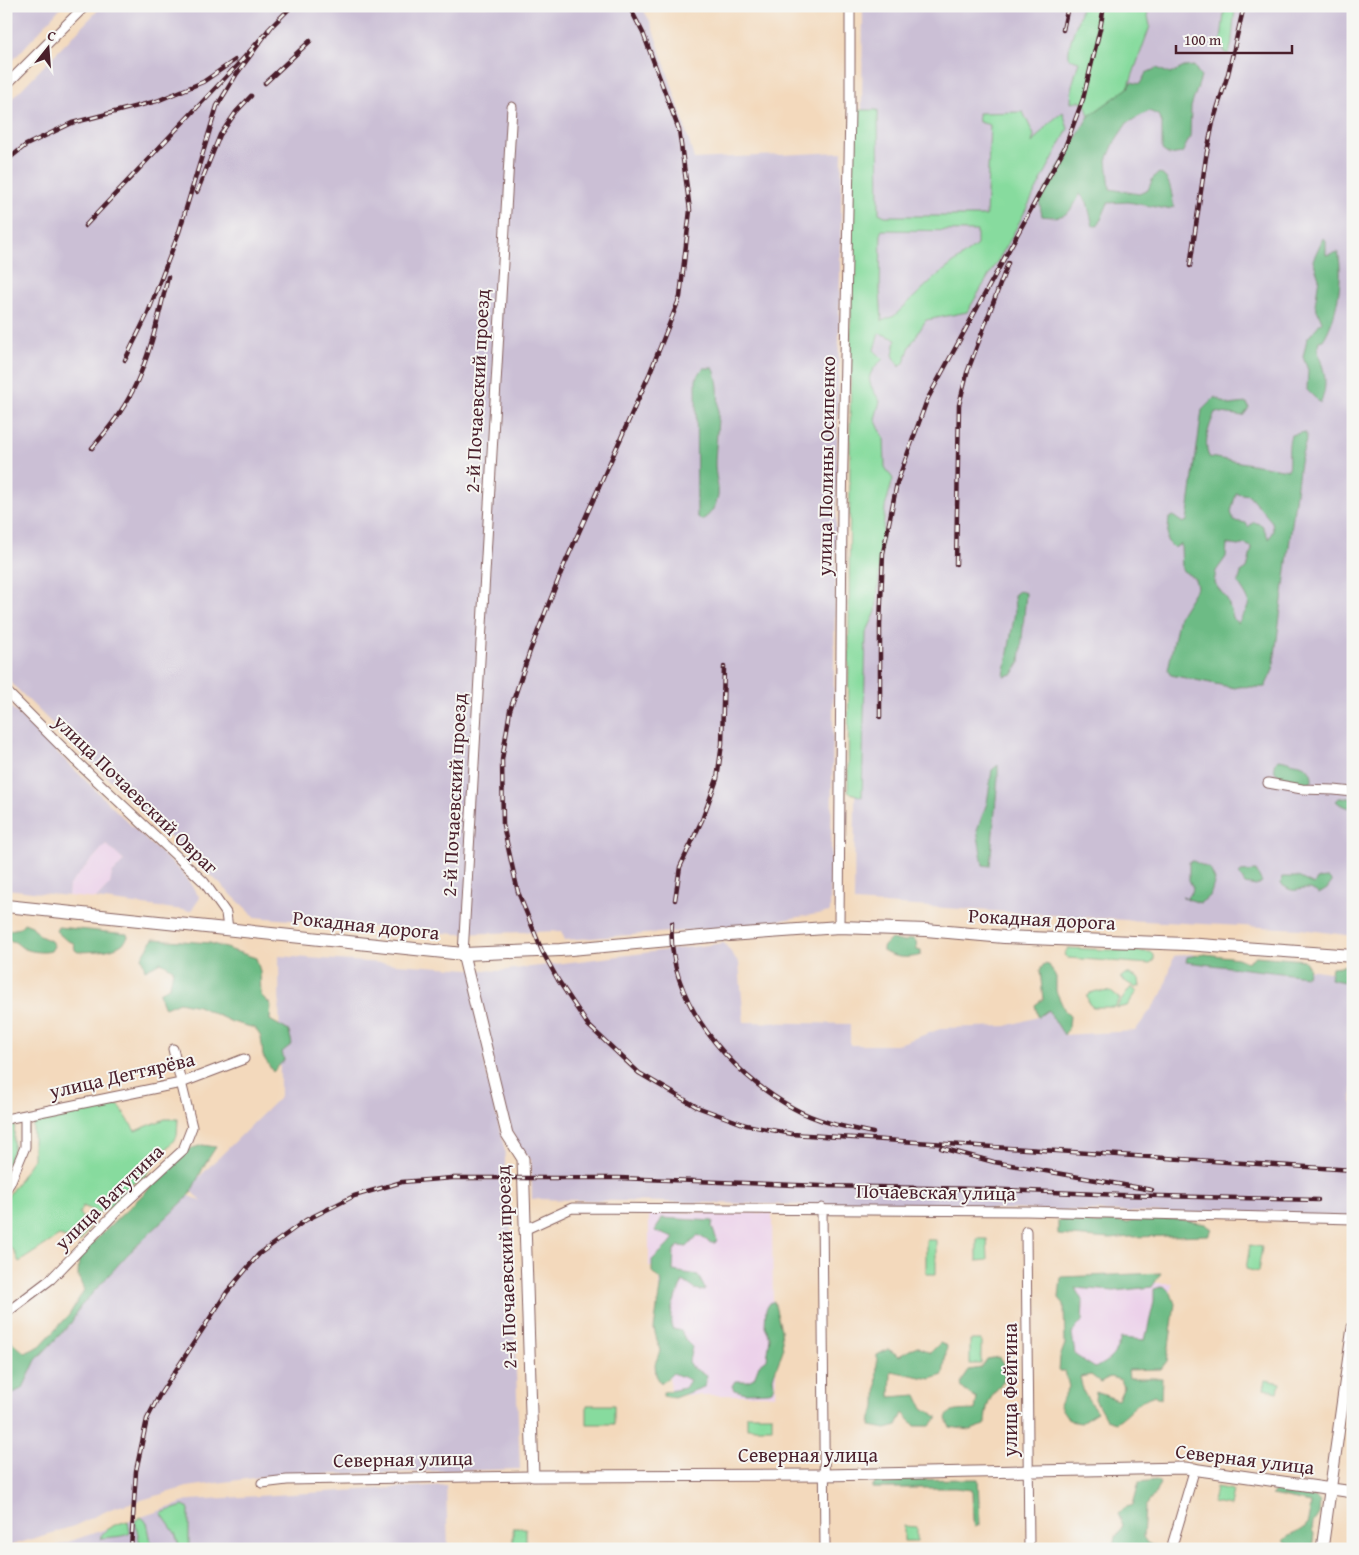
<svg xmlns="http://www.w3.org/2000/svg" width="1359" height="1555" font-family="'Gentium Book Plus',serif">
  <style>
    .built { fill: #ecd1ea }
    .industrial { fill: #cbbfd5 }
    .green { fill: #87db9e; stroke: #687d64; fill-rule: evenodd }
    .forest { fill: #6dbb85; stroke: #5c6d58; fill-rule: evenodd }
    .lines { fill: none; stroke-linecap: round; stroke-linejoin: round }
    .minor-casing { stroke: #85605e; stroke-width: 11 }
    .tertiary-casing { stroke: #85605e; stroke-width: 13 }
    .secondary-casing { stroke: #85605e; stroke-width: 14 }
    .minor { stroke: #fff; stroke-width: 9 }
    .tertiary { stroke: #fff; stroke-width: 11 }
    .secondary { stroke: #fff; stroke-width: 12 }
    .rail-casing { stroke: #4a1f2b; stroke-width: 4.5 }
    .rail { stroke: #f6f6f2; stroke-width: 2.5; stroke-dasharray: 8; stroke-linecap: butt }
    .labels { text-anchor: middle; stroke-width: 4; stroke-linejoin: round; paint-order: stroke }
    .street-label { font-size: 20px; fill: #4a1f2b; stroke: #f6f6f2 }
  </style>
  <rect width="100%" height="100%" fill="#f6f6f2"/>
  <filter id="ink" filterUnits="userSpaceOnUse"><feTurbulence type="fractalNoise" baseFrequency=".02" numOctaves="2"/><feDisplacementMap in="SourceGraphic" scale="10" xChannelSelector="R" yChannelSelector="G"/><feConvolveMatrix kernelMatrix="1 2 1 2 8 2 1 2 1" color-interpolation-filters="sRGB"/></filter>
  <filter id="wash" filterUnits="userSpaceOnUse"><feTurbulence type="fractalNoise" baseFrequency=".0096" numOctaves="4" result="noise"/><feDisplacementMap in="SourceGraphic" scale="20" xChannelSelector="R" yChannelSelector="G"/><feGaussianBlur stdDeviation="1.12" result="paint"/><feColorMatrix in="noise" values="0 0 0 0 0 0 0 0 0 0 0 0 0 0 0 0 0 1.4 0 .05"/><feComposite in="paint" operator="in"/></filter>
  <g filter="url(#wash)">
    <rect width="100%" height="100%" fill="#f3d9bc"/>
    <path class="built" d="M106,844L124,861L112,874L110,884L96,899L68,896L69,885Z
      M649,1212L772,1213L773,1318L778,1330L775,1395H672L660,1324L659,1267L649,1266Z
      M1064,1283H1172L1161,1369L1065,1371Z"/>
    <path class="industrial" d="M6,6H62L6,68Z
      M102,6H641L650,21L681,113L694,159L842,152L830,912L737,927L565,940L561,931L457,934L255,917L86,757L6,678V105Z
      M863,6H1353V936L1301,929L1125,920L854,902Z
      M6,702L145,839L183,873L200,898L191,911L96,899L110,884L112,874L124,861L106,844L69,885L68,896L6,889Z
      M724,943L739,963L744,1022L850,1024V1045H896L943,1028L1006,1026L1038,1017L1048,1010L1064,1035L1135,1031L1163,993L1174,956L1190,954L1353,975L1352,1217L532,1199L531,1160L519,1150L482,1054L505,1151V1171H508L520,1469L268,1476L187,1487L113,1508L74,1526L6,1547V1393L9,1395L23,1388L36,1360L71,1323L80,1307L127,1255L189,1196L202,1202L188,1188L280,1097L279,956L499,971Z
      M446,1485L448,1549H47L191,1500Z"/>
    <path class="green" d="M1081,6H1146L1150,26L1128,88L1089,116L1086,106L1080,101L1071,103L1072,86L1079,61L1069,58C1067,40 1079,25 1081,6Z
      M1223,6H1236C1232,22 1234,39 1229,54L1225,53L1221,40L1224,13Z
      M852,110H878L879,213L885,216H986L990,125L979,122L978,113L1023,112L1034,135L1032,143L1048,124L1063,112L1068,129L1009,242L967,312L926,320L910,346L904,363L899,367L893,355L896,339L879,333L874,350L883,359C865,376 866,380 880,401L875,419L884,438L885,467L893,479L885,507L876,612L866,633L862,797L848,792ZM881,230L977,231V245L933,279L894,316L882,321L880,291Z
      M1068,948L1151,952L1154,955V961L1150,964L1068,958L1064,955Z
      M1125,974H1130L1139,979L1140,987L1138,986L1136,988L1120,978Z
      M1131,987L1137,992L1127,1006L1116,1008Z
      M1097,991L1111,992L1120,999L1115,1007H1093L1089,1004L1087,996L1090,993Z
      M119,1105L135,1131L165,1119H178L177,1136L145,1176L132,1183L112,1206L99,1213L83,1206L79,1213L89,1228L80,1242L59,1236L19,1262L14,1251L6,1245V1199L33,1159V1120Z
      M15,1123L13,1150L6,1167V1124Z
      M977,1239H987L988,1260L977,1261Z
      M926,1240H936V1274H926Z
      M1250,1245L1262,1247L1258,1272L1246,1269Z
      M970,1340H981V1364H970Z
      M1266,1380L1280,1383L1278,1392L1264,1389Z
      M587,1405H614V1424H587Z
      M747,1415H772V1428H747Z
      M1216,1487L1233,1490L1230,1506L1213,1503Z
      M183,1506L189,1509V1547L186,1549H180L175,1533L161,1513Z
      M141,1517L147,1522L151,1542L164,1545L165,1549H141L135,1521Z
      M128,1521L130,1533C122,1538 109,1536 100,1539C104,1527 117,1524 128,1521Z
      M904,1526L917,1527V1541H904Z
      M513,1528H526V1546H513Z"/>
    <path class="forest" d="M1194,66L1201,77L1191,107L1190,137L1182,153L1169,155L1162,150V123L1158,115L1149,111L1127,123L1115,141L1107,160L1110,189L1139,194L1148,190L1153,178L1159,173C1172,179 1171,194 1174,207L1167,209L1128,202L1108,203L1099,224L1093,226L1087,202L1080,194C1070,214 1066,219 1042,216L1039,200L1089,116L1128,88L1131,82L1140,84L1146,73L1157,68L1170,74L1184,67Z
      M1323,238L1326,240V255L1338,252C1344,276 1337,319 1323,340L1319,341C1316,351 1320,357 1323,368C1326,379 1326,393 1320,403L1307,390L1308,370L1303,357L1307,339L1322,321L1315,305L1319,278L1313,260Z
      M704,368H713C724,384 715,443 715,465C715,475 719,486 718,496C717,504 709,518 701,520L697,516L696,380L698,374Z
      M1215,397L1229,405L1247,403L1249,408L1243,416L1215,412C1209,427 1203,441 1209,457L1288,470C1290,458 1287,446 1291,435L1305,432L1307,437L1300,462L1273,670L1265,687C1256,688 1241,685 1235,688L1171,675L1168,670L1179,616L1197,587L1195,579L1182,570L1181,544L1174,548L1167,541L1169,518L1173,516L1183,523L1187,521L1202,410ZM1236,493L1249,495L1272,522L1273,530L1269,539L1262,525L1254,522L1248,527L1246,523L1234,521L1231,512ZM1227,544L1239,546L1245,544L1252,548L1247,569L1241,573L1238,583C1252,604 1252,602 1238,623L1234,620L1227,599L1214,583L1216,571L1226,557Z
      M1019,591L1026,593L1020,662L1013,674L1004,676L1015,612L1014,595Z
      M1278,759C1284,759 1289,762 1295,763C1305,764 1313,770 1312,781L1310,784C1298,783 1284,780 1275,772L1274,765Z
      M998,765V777L990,866L983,865L977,830L987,803L992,770Z
      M1339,798H1353V809L1341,805L1336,801Z
      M1193,861L1210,869L1215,880L1210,896L1200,903L1182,897L1186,898L1192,892L1193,888L1189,880V862Z
      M1256,871L1262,882L1256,886L1245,884L1239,874L1241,872Z
      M1282,877H1298L1314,885L1317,879L1328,878L1332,882L1327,889L1319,894C1316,892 1312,889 1308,889C1294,889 1294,894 1281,884Z
      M24,923L32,926L40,936L51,941L54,946L51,951C44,953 33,952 25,949C16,945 19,941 6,940V925L10,930L20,928Z
      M58,927L127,934L128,937C120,953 93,951 78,952L75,950L74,943L66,940L56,931Z
      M153,939L210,943L256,958L260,971L261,995L271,1005L270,1020L289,1031L292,1044L282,1052L284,1060L273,1072L263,1056L261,1037L255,1028L232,1022L198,1006L179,1002L165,1008L159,993L170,986L173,969L161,962L145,970L142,957Z
      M891,939L904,942L909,939H914L916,941L917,950L921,951V955C910,959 893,958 883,951V947Z
      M1205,954L1238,958L1247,962L1256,956L1304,960L1309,967L1307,976L1186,962L1187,957Z
      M1044,964L1049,965L1056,977V991L1065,1011L1070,1016L1069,1027L1064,1035L1048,1010L1038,1017L1035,1005L1043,999L1040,970Z
      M1348,965L1353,966V984L1330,979L1332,967Z
      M202,1145L216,1147L205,1164L189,1196L127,1255L80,1307L71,1323L36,1360L23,1388L9,1395L6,1393V1337L25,1353L40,1346L69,1315L84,1290L78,1276L79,1256L190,1149Z
      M662,1218L713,1221L712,1227L717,1240L715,1243H711L698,1235L687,1247L679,1246L674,1250L673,1271L698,1275L705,1289L704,1291L695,1289L683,1281C677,1296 666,1313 673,1329L681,1331L686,1341L692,1347L689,1361L691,1367L707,1375L704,1387L674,1398L663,1396V1392L685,1388L690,1380L673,1373L661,1384L656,1375L655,1364L660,1351L654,1329L661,1281L652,1272V1260C660,1252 668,1247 674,1238L655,1231Z
      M1077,1218L1095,1224L1113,1221L1128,1223L1135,1220L1146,1218L1178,1219L1205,1224L1212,1229L1209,1235L1130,1237L1110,1239L1058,1235V1221Z
      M1161,1273L1152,1287L1114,1291L1075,1288L1083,1302L1082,1321L1072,1333L1075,1355L1095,1368C1111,1359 1115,1356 1121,1338L1145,1340L1154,1302V1289L1164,1286L1171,1293L1175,1304L1167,1361L1161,1369L1128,1370L1129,1378H1162L1161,1399L1155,1395C1135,1401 1132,1412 1116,1422L1106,1419L1095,1399L1096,1392L1118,1400L1124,1387L1121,1380L1110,1377L1100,1382L1091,1375L1080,1377L1084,1393L1097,1412L1081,1422L1069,1420L1059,1405L1069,1387L1065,1371H1059L1060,1357L1065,1344L1064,1304L1059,1298L1061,1277Z
      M774,1301L781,1330L783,1350L773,1377L774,1385L772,1391L769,1392L746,1393L734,1390L732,1386L735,1381H748L754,1378L759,1365L767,1359L770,1337L765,1326L766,1309L770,1303Z
      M940,1343L947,1346L943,1375L931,1379L891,1371L890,1397L917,1395L923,1408L938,1417L930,1426H915L903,1413L897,1426L886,1429L870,1426L871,1418L876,1407L877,1355L888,1349L899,1356L917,1346L930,1353Z
      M999,1357C1014,1379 997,1384 989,1402C986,1409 985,1418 985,1425L970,1430L950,1427C936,1408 965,1411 975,1410L977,1398C960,1388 956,1388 969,1370L981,1368L987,1359Z
      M978,1479L980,1525L975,1527L973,1520L972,1490L956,1488H872L877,1480Z
      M1157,1480L1160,1483L1155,1494L1145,1507L1143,1537L1147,1543L1160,1549H1074L1085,1546L1089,1542L1114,1547L1116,1537L1123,1525L1118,1514L1124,1508L1133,1505L1139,1482Z
      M1275,1490L1316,1498L1320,1502L1319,1514L1313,1523L1312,1530L1314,1534L1312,1548L1305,1549L1285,1543L1283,1541C1289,1533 1303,1533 1307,1524C1309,1518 1310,1510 1311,1503L1272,1495Z"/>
  </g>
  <g filter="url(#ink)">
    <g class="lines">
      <defs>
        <path id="minor" d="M6,85L85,6
          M6,691L76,761L204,882L226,913L228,929
          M1268,783L1302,789L1334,790L1353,792
          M839,927L842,508L850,110V6
          M463,954L512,107
          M6,1119L181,1083L244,1059
          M6,1189L10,1183L25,1147V1116
          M822,1208L825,1549
          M524,1230L572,1208L1026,1211L1353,1219
          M1026,1231L1029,1549
          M6,1313L51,1279L122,1206L183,1150L192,1127L173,1049
          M262,1483L287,1480L533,1476
          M1171,1549L1195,1468"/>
        <path id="tertiary" d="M463,954L507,1134L523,1159L533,1476L824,1475L1185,1468L1353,1492
          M1322,1549L1353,1327"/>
        <path id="secondary" d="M6,906L463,954L560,950L723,935
          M729,935L839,927L926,930L1004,937L1186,944L1353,956"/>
      </defs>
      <use href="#minor" class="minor-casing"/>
      <use href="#tertiary" class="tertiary-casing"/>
      <use href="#secondary" class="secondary-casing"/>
      <use href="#minor" class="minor"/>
      <use href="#tertiary" class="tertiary"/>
      <use href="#secondary" class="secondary"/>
      <defs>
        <path id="rail" d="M629,6L643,33L679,130L690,210L680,297L649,375L562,570L530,651L510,710L502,760L503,825L518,892L542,951L558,980L588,1025L639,1073L697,1107L746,1125L792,1134L1353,1170
          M268,30L292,6
          M1063,30L1068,6
          M265,83L310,41
          M6,161L26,145L72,123L157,101L203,82L235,60
          M197,192L220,135L236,112L251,96
          M85,226L241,61L272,26L236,75L217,106L179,232L148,313L125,360
          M1190,266L1206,157L1213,122L1228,74L1244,6
          M92,448C107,431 122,412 132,392C150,357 159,315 168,277
          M956,564L959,405L967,373L1008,263
          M880,717V625L883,553L897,483L927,400L1065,147L1083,99L1100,29L1104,6
          M675,900L680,867L702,820L717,779L722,744L724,667
          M672,923C666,999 729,1073 793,1108C818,1122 845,1127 873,1133
          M941,1148L994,1162L1152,1190
          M131,1549L136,1471L147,1419L159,1396L227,1292L259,1254L306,1220L354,1196L402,1182L452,1178H619L821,1186L981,1189L1121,1195L1318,1200"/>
      </defs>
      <use href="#rail" class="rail-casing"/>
      <use href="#rail" class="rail"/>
    </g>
  </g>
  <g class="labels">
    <g class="street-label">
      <text transform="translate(477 391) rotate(-87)" y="7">2-й Почаевский проезд</text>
      <text transform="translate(826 466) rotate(-89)" y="7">улица Полины Осипенко</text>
      <text transform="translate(136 794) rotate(44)" y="7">улица Почаевский Овраг</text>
      <text transform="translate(454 795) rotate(-87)" y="7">2-й Почаевский проезд</text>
      <text transform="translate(1042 919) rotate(3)" y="7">Рокадная дорога</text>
      <text transform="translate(366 925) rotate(6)" y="7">Рокадная дорога</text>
      <text transform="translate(122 1075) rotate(-13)" y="7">улица Дегтярёва</text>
      <text transform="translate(936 1192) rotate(1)" y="7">Почаевская улица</text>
      <text transform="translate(109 1197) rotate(-44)" y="7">улица Ватутина</text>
      <text transform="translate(506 1267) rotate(-92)" y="7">2-й Почаевский проезд</text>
      <text transform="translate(1010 1390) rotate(-90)" y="7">улица Фейгина</text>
      <text x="808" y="1462">Северная улица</text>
      <text transform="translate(403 1459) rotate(-1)" y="7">Северная улица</text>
      <text transform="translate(1245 1459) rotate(7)" y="7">Северная улица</text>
    </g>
  </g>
  <rect width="1359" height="1555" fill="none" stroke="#f6f6f2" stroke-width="25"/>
  <g transform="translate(48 48) rotate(17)" stroke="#f6f6f2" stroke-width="4" paint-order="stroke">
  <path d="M0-4L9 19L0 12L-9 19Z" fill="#4a1f2b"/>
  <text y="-8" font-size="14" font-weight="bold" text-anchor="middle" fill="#4a1f2b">С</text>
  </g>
  <path d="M1176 45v8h116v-8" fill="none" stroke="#4a1f2b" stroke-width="2.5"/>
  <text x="1184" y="45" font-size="15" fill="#4a1f2b" stroke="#f6f6f2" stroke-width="4" paint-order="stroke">100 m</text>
</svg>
